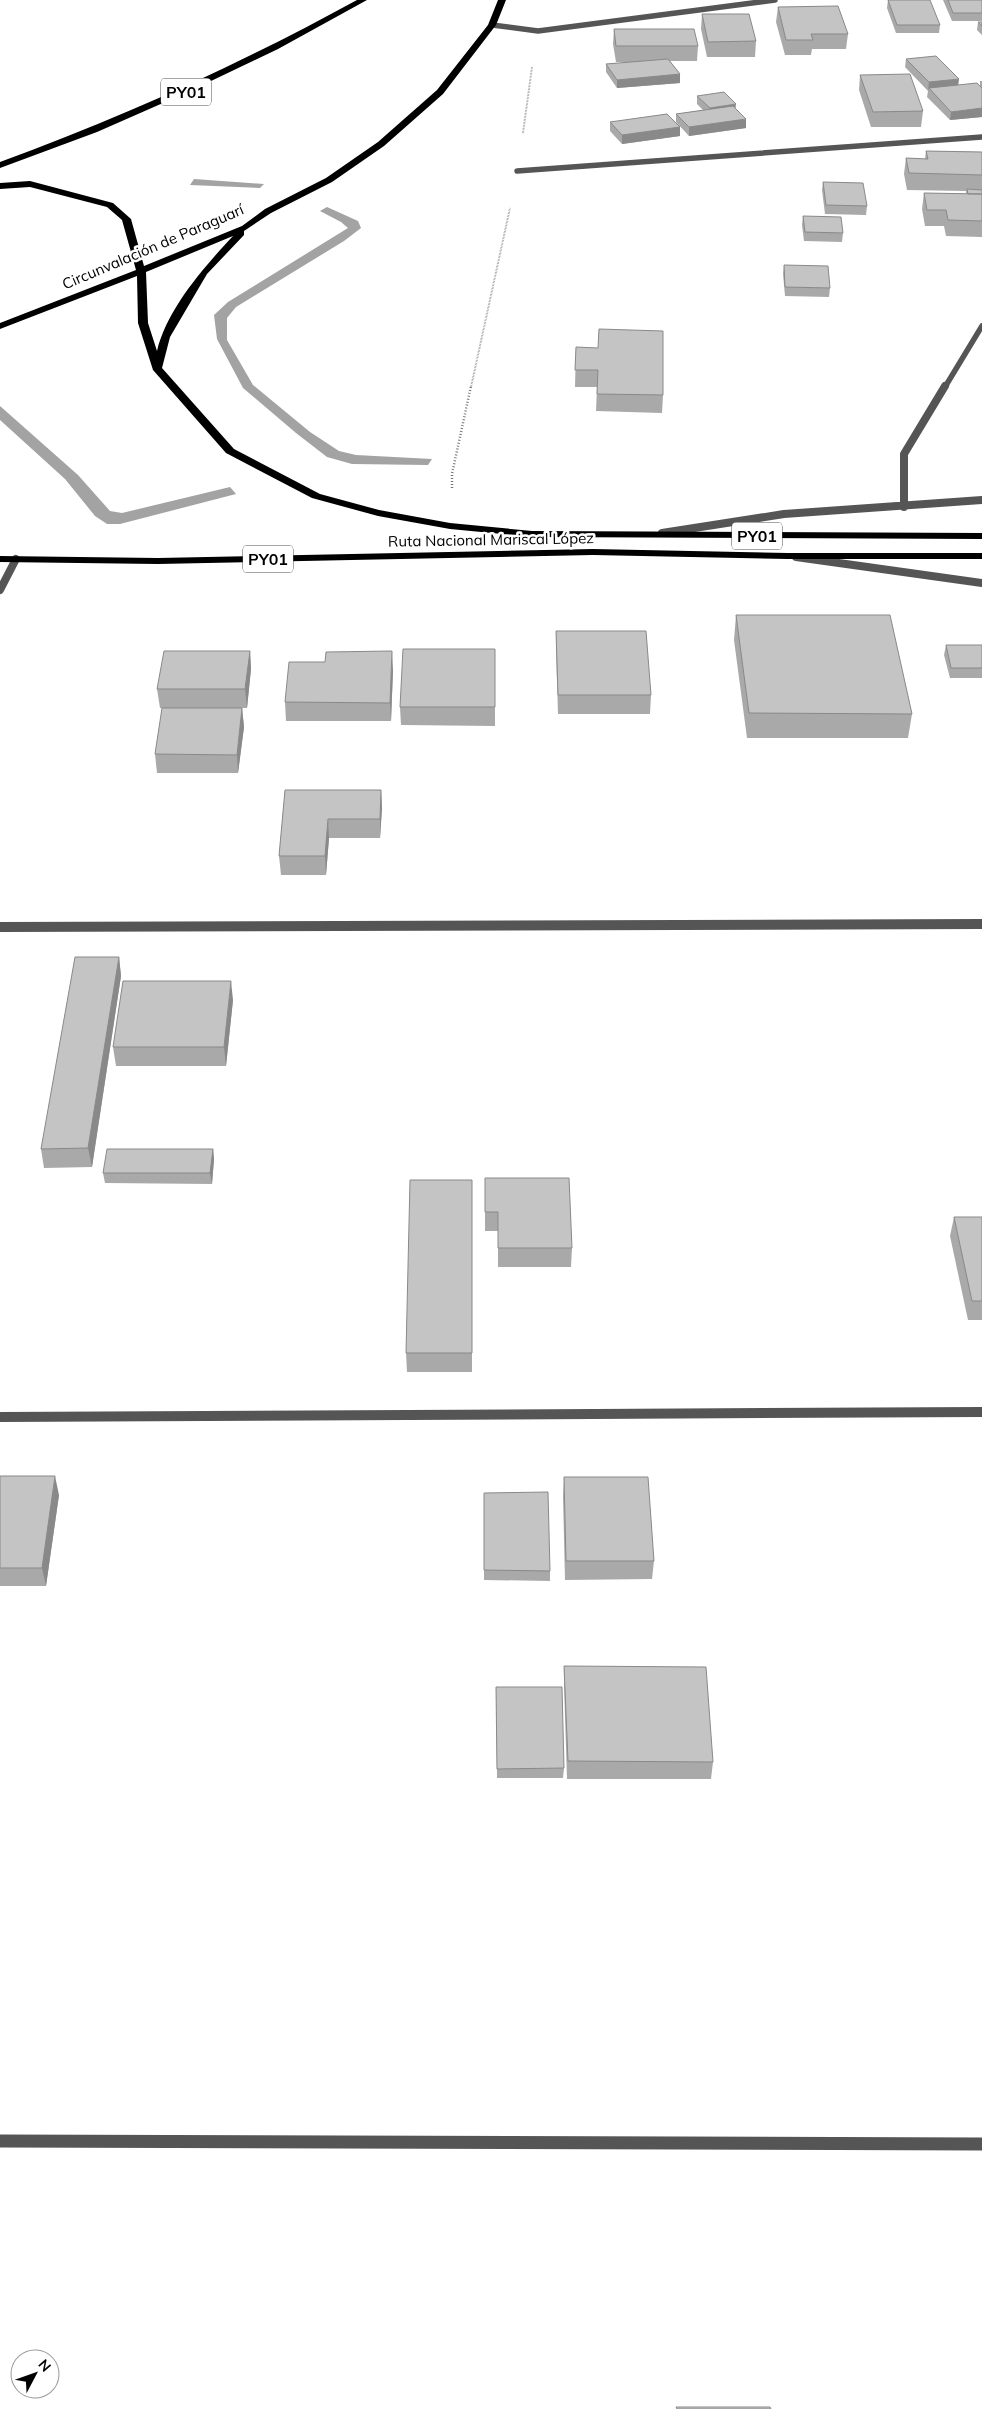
<svg xmlns="http://www.w3.org/2000/svg" width="982" height="2409" font-family="Mulish,sans-serif">
  <style>
    .water { fill: #a3a3a3 }
    .lines { fill: none; stroke-linecap: round; stroke-linejoin: round }
    .path-far1 { stroke: #777; stroke-width: 2; stroke-dasharray: 0.5 1; stroke-linecap: butt }
    .path { stroke: #777; stroke-width: 2.5; stroke-dasharray: 1 2; stroke-linecap: butt }
    .street-far3 { stroke: #555; stroke-width: 5.5 }
    .street-far2 { stroke: #555; stroke-width: 8 }
    .street-far1 { stroke: #555; stroke-width: 10 }
    .street { stroke: #555; stroke-width: 13 }
    .highway { fill: #000; fill-rule: evenodd }
    .wall { fill: #a9a9a9 }
    .shaded-wall { fill: #898989 }
    .building { fill: #c4c4c4; stroke: #898989 }
    .labels { text-anchor: middle; stroke-width: 5; stroke-linejoin: round; paint-order: stroke }
    .far-street-label { font-size: 15px; fill: #000; stroke: #fff }
    .shield { fill: #fff; stroke: #4c4c4c; stroke-width: 1 }
    .shield-label { font-size: 16px; font-weight: bold; fill: #000 }
  </style>
  <rect width="100%" height="100%" fill="#fff"/>
  <path class="water" d="M194,179L264,184L260,188L190,185Z
    M327,207L358,221L361,228L344,241L236,307L227,318V340L253,385L310,432L339,451L356,455L432,459L428,465L352,464L327,457L296,433L243,388L217,339L214,315L228,302L348,228L341,222L320,211Z
    M0,406L78,475L110,511L122,513L230,487L236,494L120,524H107L95,516L65,479L0,420Z"/>
  <g class="lines">
    <path class="path-far1" d="M523,133L532,67
      M471,387L510,208"/>
    <path class="path" d="M452,488V474L471,386"/>
    <path class="street-far3" d="M492,25L538,31L775,0
      M517,171L982,137
      M945,387L982,326"/>
    <path class="street-far2" d="M904,507V454L945,386
      M662,533L784,514L982,500
      M796,557L982,583
      M0,590L16,559"/>
    <path class="street-far1" d="M0,927L982,924
      M0,1417L982,1412"/>
    <path class="street" d="M0,2141L982,2144"/>
    <path class="highway" d="M357,0H367L278,49L188,92L97,132L0,168V162C124,117 242,63 357,0Z
      M498,0H506L496,25L443,94L384,146L332,182L271,213L244,231V235L207,274L170,337L162,368L234,449L320,494L379,510L450,523L532,531L982,533V539L532,537L450,529L378,516L312,498L226,453L153,370L138,323L137,276L0,329V323L136,270L122,220L107,207L30,187L0,189V183L30,181L113,203L131,219L144,266L242,226L265,209L326,178L378,142L437,90L488,25ZM233,236C204,267 167,309 157,351L148,323L146,272Z
      M593,549L788,553H982V559H788L593,555L158,564L0,562V556L158,558Z"/>
  </g>
  <path class="wall" d="M888,0L940,25L939,33H896L887,8Z
    M943,0H982V21H952Z
    M778,7L848,34L846,49H812L811,55H785L776,22Z
    M702,14L756,41L755,57H707L701,29Z
    M978,22H982V35L977,30Z
    M614,29L698,46L697,61H670L680,74V83L617,88L606,72V64L636,62H616L613,44Z
    M906,59L958,85L980,86V81H982V117L950,120L927,97L928,91L905,67Z
    M860,75L923,111L921,127H871L859,90Z
    M697,96L735,109L746,128L689,136L676,122V114L703,110L697,104Z
    M610,122L680,127V136L622,144L610,131Z
    M926,151L982,152V237L946,236L944,226H925L922,209L924,193L966,194V191L907,190L904,174L906,158L925,159Z
    M823,182L867,206L866,215L825,214L822,190Z
    M803,216L843,233L842,242L804,241L802,225Z
    M784,265L830,288L829,297L785,296L783,274Z
    M576,347L663,395L662,413L596,411L597,387H575Z
    M736,615L912,714L908,738H747L734,640Z
    M556,631L651,695L650,714H558L556,649Z
    M946,645H982V678H950L944,655Z
    M495,649V726L401,725L400,707Z
    M250,651L251,669L247,708H160L157,689Z
    M393,670L391,721H286L285,702Z
    M242,708L244,727L238,773H157L155,754Z
    M285,790H381L382,808L380,838H329L326,875H281L279,856Z
    M119,957L121,976L92,1167L44,1168L41,1149Z
    M233,1000L226,1066H116L113,1047Z
    M213,1149L214,1159L212,1184L105,1183L103,1173Z
    M485,1178L572,1248L571,1267H498V1231H485Z
    M472,1180V1372H407L406,1353Z
    M954,1217H982V1320H968L950,1236Z
    M0,1476L59,1495L46,1586H0Z
    M564,1477L654,1561L652,1579L565,1580L563,1496Z
    M484,1493L550,1571V1581L484,1580Z
    M564,1666L713,1762L711,1779H567L564,1684Z
    M496,1687L564,1768L563,1778H497Z"/>
  <path class="shaded-wall" d="M680,74V83L617,88V80Z
    M959,79L958,88H929L928,91L929,82Z
    M736,104L735,112L709,116L710,108Z
    M982,108V117L950,120L951,112Z
    M746,119V128L689,136V127Z
    M680,127V136L622,144V135Z
    M250,651L251,669L247,708L245,689Z
    M392,651L393,670L391,721L390,703Z
    M242,708L244,727L238,773L237,755Z
    M381,790L382,808L380,838V819Z
    M328,819L329,838L326,875L325,856Z
    M119,957L121,976L92,1167L88,1148Z
    M231,981L233,1000L226,1066L224,1047Z
    M213,1149L214,1159L212,1184L210,1173Z
    M55,1476L59,1495L46,1586L42,1568Z"/>
  <path class="building" d="M888,0H930L940,25H897Z
    M948,0H982V13H953Z
    M838,6L848,34H811L813,40H786L778,7Z
    M702,14H749L756,41L708,42Z
    M978,22H982V26Z
    M614,29H694L698,46H616Z
    M936,56L959,79L929,82L906,59Z
    M668,59L680,74L617,80L606,64Z
    M910,74L923,111L873,112L860,75Z
    M977,83L982,88V108L951,112L929,88Z
    M724,92L736,104L710,108L697,96Z
    M733,106L746,119L689,127L676,114Z
    M667,114L680,127L622,135L610,122Z
    M926,151L982,152V175L909,173L906,158L928,159Z
    M823,182L863,183L867,206L826,205Z
    M967,189L982,190V194H968Z
    M924,193L982,194V221L948,220L946,210H927Z
    M803,216L841,217L843,233L805,232Z
    M784,265L828,266L830,288L785,287Z
    M599,329L663,331V395L597,394L598,370H575L576,347L598,348Z
    M736,615H890L912,714L749,713Z
    M556,631H646L651,695H558Z
    M946,645H982V668H951Z
    M403,649H495V707H400Z
    M164,651H250L245,689H157Z
    M392,651L390,703L285,702L289,662H325L326,652Z
    M162,708H242L237,755L155,754Z
    M285,790H381L380,819H328L325,856H279Z
    M75,957H119L88,1148L41,1149Z
    M123,981H231L224,1047H113Z
    M107,1149H213L210,1173H103Z
    M485,1178H569L572,1248H498V1212H485Z
    M410,1180H472V1353H406Z
    M954,1217H982V1301H972Z
    M0,1476H55L42,1568H0Z
    M564,1477H648L654,1561H566Z
    M548,1492L550,1571L484,1570V1493Z
    M564,1666L706,1667L713,1762L568,1761Z
    M496,1687H562L564,1768L497,1769Z
    M676,2407H770L771,2409H677Z"/>
  <g class="labels">
    <g class="far-street-label">
      <text transform="translate(153 247) rotate(-23)" y="5">Circunvalación de Paraguarí</text>
      <text transform="translate(491 540) rotate(-1)" y="5">Ruta Nacional Mariscal López</text>
    </g>
    <g class="shield">
      <rect x="161" y="78.5" width="50" height="27" rx="4"/>
      <rect x="732" y="522.5" width="50" height="27" rx="4"/>
      <rect x="243" y="545.5" width="50" height="27" rx="4"/>
    </g>
    <g class="shield-label">
      <text x="186" y="98">PY01</text>
      <text x="757" y="542">PY01</text>
      <text x="268" y="565">PY01</text>
    </g>
  </g>
  <g transform="translate(35 2374) rotate(49)"><circle r="24" fill="#ffffff" stroke="#999999"/>
  <path d="M0-4L9 19L0 12L-9 19Z" fill="#000000"/>
  <text y="-8" font-size="14" font-weight="bold" text-anchor="middle" fill="#000000">N</text>
  </g>
</svg>
